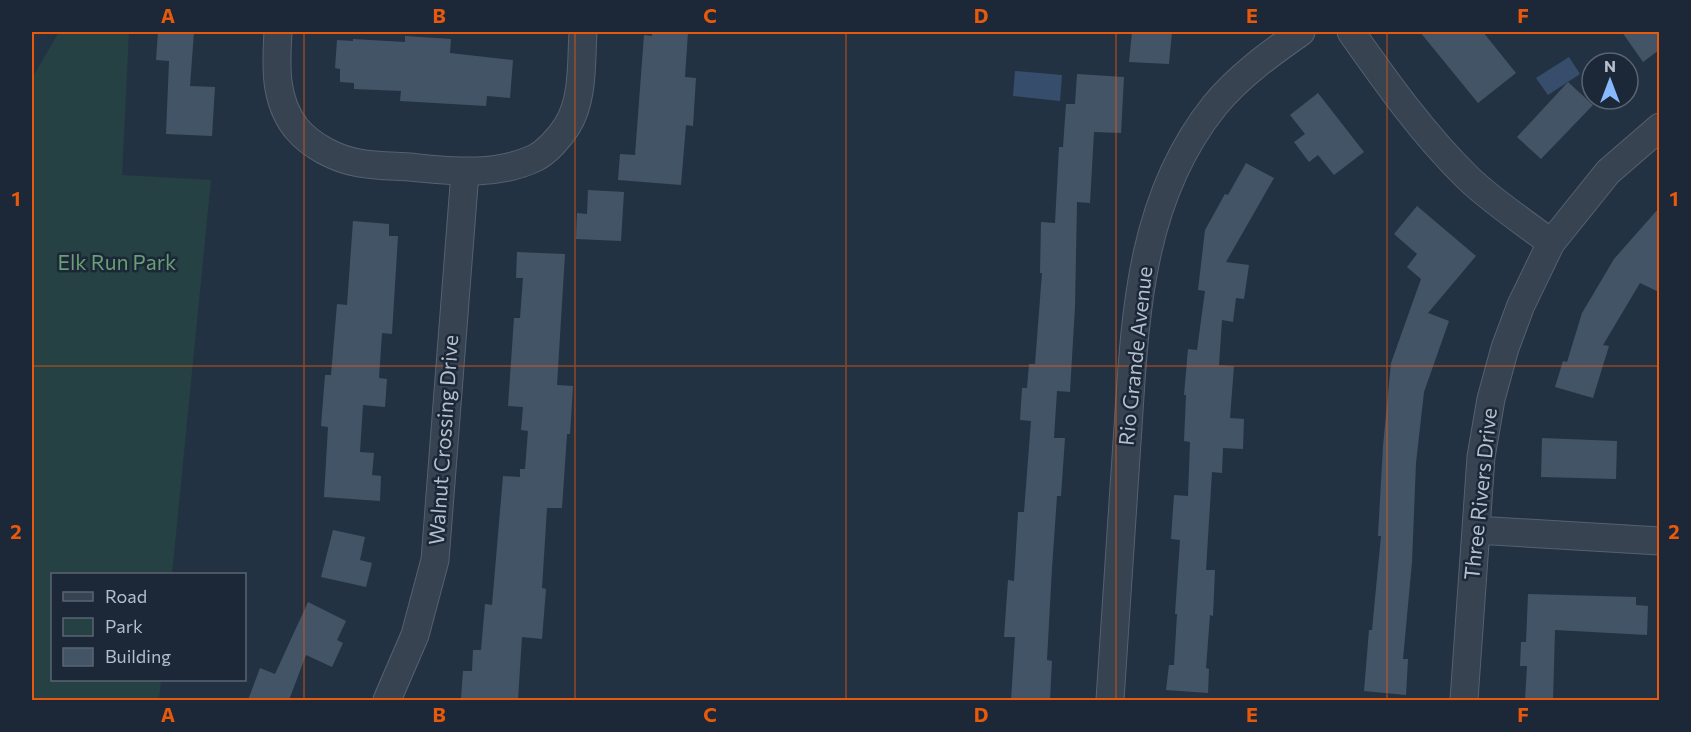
<svg xmlns="http://www.w3.org/2000/svg" width="1691" height="732" font-family="Commissioner,sans-serif">
  <style>
    .green { fill: #254143 }
    .water { fill: #364e6b }
    .building { fill: #445467 }
    .lines { fill: none; stroke-linecap: round; stroke-linejoin: round }
    .street-casing { stroke: #55616f; stroke-width: 29 }
    .street { stroke: #384352; stroke-width: 27 }
    .grid { fill: none; stroke: #e8590c; stroke-width: 1.5; stroke-opacity: 0.55 }
    .labels { text-anchor: middle; stroke-width: 5; stroke-linejoin: round; paint-order: stroke }
    .park-label { font-size: 21px; fill: #699f74; stroke: #1c2837 }
    .street-label { font-size: 21px; fill: #b4becc; stroke: #1c2837 }
    .neatline { fill: none; stroke: #e8590c; stroke-width: 2 }
    .grid-label { font-size: 20px; text-anchor: middle; font-weight: bold; fill: #e8590c }
  </style>
  <rect width="100%" height="100%" fill="#233243"/>
  <path class="green" d="M59,32H129L122,175L211,180L172,574H52V680H161L159,700H32V78Z"/>
  <path class="water" d="M1569,57L1580,74L1548,95L1536,78Z
    M1015,71L1062,75L1060,101L1013,96Z"/>
  <path class="building" d="M158,32H194L190,86L215,87L212,136L166,134L169,61L156,60Z
    M652,32H688L685,77L696,78L693,126L686,125L681,185L618,180L620,154L635,155L644,35L652,36Z
    M1132,32H1172L1169,64L1129,62Z
    M1420,32H1483L1516,73L1478,103Z
    M1622,32H1659V50L1643,62Z
    M405,36L451,39L450,53L513,60L510,98L487,96L486,106L400,101L401,91L354,89V83L340,82V69L335,68L337,40L353,41V39L405,42Z
    M1077,74L1124,77L1121,133L1094,132L1090,203L1077,202L1075,306L1070,392L1057,391L1054,438H1065L1061,496H1057L1052,568L1047,660L1052,661L1050,700H1011L1015,637H1004L1008,580L1014,581L1018,512H1024L1031,421L1020,420L1022,388H1027L1029,364H1035L1042,273H1040L1041,222L1055,223L1059,147H1063L1066,104H1075Z
    M1568,82L1593,105L1541,159L1517,137Z
    M1318,93L1364,152L1334,175L1318,155L1309,162L1294,142L1305,134L1290,115Z
    M1246,163L1274,178L1226,262L1249,265L1244,299L1236,298L1233,322L1222,320L1219,365L1234,366L1230,418L1244,419L1243,449L1223,448L1222,473L1212,472L1206,570H1215L1213,616L1210,615L1206,668L1209,669L1208,693L1166,690L1169,665H1174L1177,614H1175L1180,540L1171,539L1174,495L1188,496L1190,442L1184,441L1186,395H1184L1188,349L1197,350L1205,291L1198,290L1205,230L1225,194L1228,195Z
    M588,190L624,192L621,241L576,239L577,213L587,214Z
    M1417,206L1476,256L1428,313L1449,321L1424,392L1416,463L1412,562L1403,659H1408L1406,695L1364,691L1369,630H1372L1381,536H1378L1383,446L1391,363L1421,279L1407,267L1417,254L1394,234Z
    M1659,208V292L1640,283L1603,345L1609,346L1593,398L1555,387L1563,361L1567,362L1582,313L1614,259Z
    M353,221L389,224V236H398L392,334L382,333L379,378L387,379L385,407L363,405L360,452L374,453L372,475L381,476L380,501L324,497L328,427L321,426L325,375H331L337,304L347,305Z
    M517,252L565,254L557,385L573,386L570,434H567L562,508H547L542,588L546,589L542,639L522,637L518,700L461,698L463,671H472L473,650H481L485,604L492,605L503,476L520,477V469H525L528,431L521,430L523,407L508,406L514,318H520L523,278H516Z
    M1542,438L1617,441L1616,479L1541,477Z
    M333,530L365,537L360,560L372,563L366,587L321,577Z
    M1528,594L1636,597V605L1648,606L1647,635L1555,630L1553,700H1525L1527,666H1520L1521,642H1526Z
    M308,602L346,621L337,640L343,643L332,667L306,655L289,700H248L260,668L275,674Z"/>
  <g class="lines">
    <defs>
      <path id="street" d="M278,32C276,65 274,100 296,128C311,146 336,159 359,163C375,166 393,166 409,167C451,171 495,177 535,158C547,152 560,137 567,126C584,99 581,61 583,32
        M1351,32C1387,83 1423,134 1468,178C1493,202 1524,222 1551,243
        M1476,530L1660,541
        M387,700L415,635L435,560L465,172
        M1110,700C1115,614 1121,528 1127,442C1135,323 1137,202 1215,105C1239,76 1271,53 1301,32
        M1464,700L1481,457L1491,399L1505,348L1521,305L1551,243L1608,172L1660,127"/>
    </defs>
    <use href="#street" class="street-casing"/>
    <use href="#street" class="street"/>
  </g>
  <path class="grid" d="M304,32V700M575,32V700M846,32V700M1116,32V700M1387,32V700M32,366H1660"/>
  <g class="labels">
    <g class="park-label">
      <text x="117" y="270">Elk Run Park</text>
    </g>
    <g class="street-label">
      <text transform="translate(1136 356) rotate(-84)" y="7">Rio Grande Avenue</text>
      <text transform="translate(444 440) rotate(-86)" y="7">Walnut Crossing Drive</text>
      <text transform="translate(1481 494) rotate(-84)" y="7">Three Rivers Drive</text>
    </g>
  </g>
  <rect width="1691" height="732" fill="none" stroke="#1c2837" stroke-width="66"/>
  <rect x="51" y="573" width="195" height="108" fill="#1c2837" stroke="#596473" stroke-width="1.5"/>
  <rect x="63" y="592" width="30" height="9" fill="#384352" stroke="#596473" stroke-width="1.5"/>
  <text x="105" y="603" font-size="18" fill="#b4becc">Road</text>
  <rect x="63" y="618" width="30" height="18" fill="#254143" stroke="#596473" stroke-width="1.5"/>
  <text x="105" y="633" font-size="18" fill="#b4becc">Park</text>
  <rect x="63" y="648" width="30" height="18" fill="#445467" stroke="#596473" stroke-width="1.5"/>
  <text x="105" y="663" font-size="18" fill="#b4becc">Building</text>
  <g transform="translate(1610 81)"><circle r="28" fill="#1c2837" stroke="#596473" stroke-width="1.5"/>
  <path d="M0-4.5L10 22L0 15L-10 22Z" fill="#87b9ff"/>
  <text y="-9" font-size="16" font-weight="bold" text-anchor="middle" fill="#b4becc">N</text>
  </g>
  <rect x="33" y="33" width="1625" height="666" class="neatline"/>
  <g class="grid-label">
    <text x="168" y="23">A</text>
    <text x="439" y="23">B</text>
    <text x="710" y="23">C</text>
    <text x="981" y="23">D</text>
    <text x="1252" y="23">E</text>
    <text x="1523" y="23">F</text>
    <text x="16" y="206">1</text>
    <text x="1674" y="206">1</text>
    <text x="16" y="539">2</text>
    <text x="1674" y="539">2</text>
    <text x="168" y="722">A</text>
    <text x="439" y="722">B</text>
    <text x="710" y="722">C</text>
    <text x="981" y="722">D</text>
    <text x="1252" y="722">E</text>
    <text x="1523" y="722">F</text>
  </g>
</svg>
